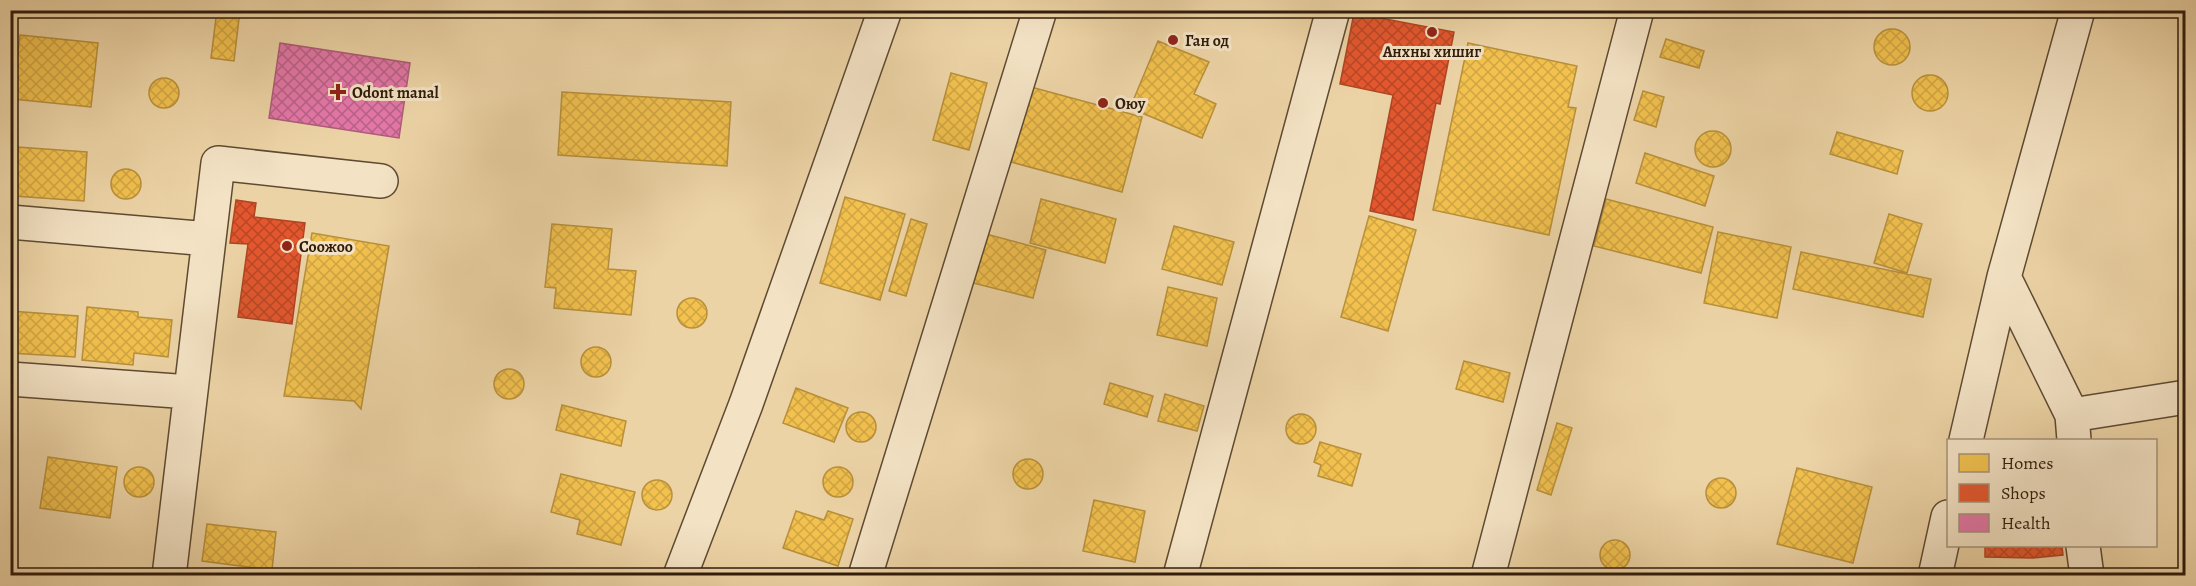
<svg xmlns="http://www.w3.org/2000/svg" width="2196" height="586" font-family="Alegreya,serif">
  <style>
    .homes { fill: url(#homes-cross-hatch); stroke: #b8903a; stroke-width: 1.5 }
    .shops { fill: url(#shops-cross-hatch); stroke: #ae4524; stroke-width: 1.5 }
    .health { fill: url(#health-cross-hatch); stroke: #ad5c79; stroke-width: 1.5 }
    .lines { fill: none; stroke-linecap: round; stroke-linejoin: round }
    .minor-casing { stroke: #5e4a32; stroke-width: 36 }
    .minor { stroke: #f3e2c4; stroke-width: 33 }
    .poi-dot { fill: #8f2418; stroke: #f3e2c4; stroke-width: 2 }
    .labels { text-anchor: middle; stroke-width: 6; stroke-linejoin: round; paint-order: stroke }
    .poi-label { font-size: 16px; font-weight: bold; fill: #2f1c0c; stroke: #f3e2c4; text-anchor: start }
  </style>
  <defs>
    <pattern id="homes-cross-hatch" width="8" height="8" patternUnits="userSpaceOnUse" patternTransform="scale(1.5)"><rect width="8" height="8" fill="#f2c14e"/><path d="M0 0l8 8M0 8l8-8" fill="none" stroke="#d0a543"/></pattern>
    <pattern id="shops-cross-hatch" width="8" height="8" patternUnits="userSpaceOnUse" patternTransform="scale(1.5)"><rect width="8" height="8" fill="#e4572e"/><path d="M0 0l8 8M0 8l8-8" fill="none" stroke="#b94726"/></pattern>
    <pattern id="health-cross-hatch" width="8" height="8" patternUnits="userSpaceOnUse" patternTransform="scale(1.5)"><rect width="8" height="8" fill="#e377a8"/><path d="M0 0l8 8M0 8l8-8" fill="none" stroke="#b86187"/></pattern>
  </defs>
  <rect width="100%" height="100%" fill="#ecd3a5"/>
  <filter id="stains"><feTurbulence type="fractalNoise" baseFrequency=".00333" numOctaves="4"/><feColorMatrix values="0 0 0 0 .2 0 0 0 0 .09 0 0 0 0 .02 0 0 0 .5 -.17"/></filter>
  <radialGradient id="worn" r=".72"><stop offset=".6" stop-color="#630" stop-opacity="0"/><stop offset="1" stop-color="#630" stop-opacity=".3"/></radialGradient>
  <path class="homes" d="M217,10H240L234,61L211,58Z
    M1874 47a18 18 0 1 1 36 0a18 18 0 1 1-36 0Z
    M20,35L98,43L91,107L13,99Z
    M1666,39L1704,51L1699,68L1660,57Z
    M1158,41L1209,62L1194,94L1216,104L1202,138L1130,108Z
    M1468,43L1577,66L1568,107L1576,108L1549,235L1433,210Z
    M951,73L987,83L969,150L933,140Z
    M1912 93a18 18 0 1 1 36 0a18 18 0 1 1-36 0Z
    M149 93a15 15 0 1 1 30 0a15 15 0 1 1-30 0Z
    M1031,87L1142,117L1122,192L1011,162Z
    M1643,91L1664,97L1656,127L1634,120Z
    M562,92L731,102L727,166L558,155Z
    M1695 149a18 18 0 1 1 36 0a18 18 0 1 1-36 0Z
    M1837,132L1903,151L1897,174L1830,154Z
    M17,147L87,152L84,201L14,196Z
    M1645,153L1714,176L1705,206L1636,183Z
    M111 184a15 15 0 1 1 30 0a15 15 0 1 1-30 0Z
    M845,197L905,214L880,300L820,283Z
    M1041,199L1116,219L1105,263L1030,243Z
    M1606,199L1713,227L1701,273L1594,246Z
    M1889,214L1922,224L1907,273L1874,263Z
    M1369,216L1416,230L1388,331L1341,317Z
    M911,219L927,224L906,296L889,291Z
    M552,224L612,229L608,269L636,271L631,315L554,308L556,288L545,287Z
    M1174,226L1234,242L1222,285L1162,269Z
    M1718,232L1791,247L1777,318L1704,303Z
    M312,233L389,246L361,409L354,401L284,396Z
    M986,234L1046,250L1033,298L973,283Z
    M1801,252L1931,279L1923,317L1793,289Z
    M1168,287L1217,298L1207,346L1157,335Z
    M677 313a15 15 0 1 1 30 0a15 15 0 1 1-30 0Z
    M87,307L138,312V317L172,320L168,357L134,353L133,365L82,360Z
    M10,311L78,316L75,357L10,353Z
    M581 362a15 15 0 1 1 30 0a15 15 0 1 1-30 0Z
    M1464,361L1510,373L1503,402L1456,389Z
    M494 384a15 15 0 1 1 30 0a15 15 0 1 1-30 0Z
    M1110,383L1153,396L1147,417L1104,404Z
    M796,388L848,408L834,442L783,423Z
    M1165,394L1204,406L1197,431L1158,421Z
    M562,405L626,421L621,446L556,430Z
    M846 427a15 15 0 1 1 30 0a15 15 0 1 1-30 0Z
    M1286 429a15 15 0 1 1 30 0a15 15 0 1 1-30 0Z
    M1557,423L1572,428L1551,495L1537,490Z
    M1320,442L1361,454L1352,486L1318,476L1321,465L1314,462Z
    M48,457L117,467L110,518L40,508Z
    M1013 474a15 15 0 1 1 30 0a15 15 0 1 1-30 0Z
    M124 482a15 15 0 1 1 30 0a15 15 0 1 1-30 0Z
    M823 482a15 15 0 1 1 30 0a15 15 0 1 1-30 0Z
    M1797,468L1872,487L1853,563L1777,544Z
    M561,474L635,492L621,545L577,534L580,520L551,512Z
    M1706 493a15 15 0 1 1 30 0a15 15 0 1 1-30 0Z
    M642 495a15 15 0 1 1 30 0a15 15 0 1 1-30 0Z
    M1094,500L1145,511L1135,562L1083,551Z
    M796,511L824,520L828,511L853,519L838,566L783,548Z
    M207,524L276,532L272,570L202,561Z
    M1600 555a15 15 0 1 1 30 0a15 15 0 1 1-30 0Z
    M479,568L502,576H477Z"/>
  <path class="shops" d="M1354,13L1454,32L1440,104L1436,103L1413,220L1370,211L1393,95L1340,84Z
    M236,200L256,203L254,217L305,223L292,324L238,317L248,244L230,243Z
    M1985,546H2062L2063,555L2033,558L1985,557Z"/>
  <path class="health" d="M280,43L410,63L399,138L269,118Z"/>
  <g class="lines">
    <defs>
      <path id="minor" d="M10,222L209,239
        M2004,277L2072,415L2074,440
        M10,379L190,392
        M2072,415L2186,397
        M1966,440L2004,277L2078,10
        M2083,546L2087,576
        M169,576L218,163L381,181
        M680,576L746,404L885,10
        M865,576L1040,10
        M1180,576L1333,10
        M1488,576L1637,10
        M1935,576L1948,517"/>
    </defs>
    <use href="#minor" class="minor-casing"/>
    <use href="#minor" class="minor"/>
  </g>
  <g class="poi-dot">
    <circle cx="1432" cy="32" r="6"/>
    <circle cx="1173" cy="40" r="6"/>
    <path d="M335 83h6v6h6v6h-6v6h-6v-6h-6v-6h6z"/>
    <circle cx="1103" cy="103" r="6"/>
    <circle cx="287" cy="246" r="6"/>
  </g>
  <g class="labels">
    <g class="poi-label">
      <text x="1185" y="46">Ган од</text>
      <text x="1432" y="57" text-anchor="middle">Анхны хишиг</text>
      <text x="352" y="98">Odont manal</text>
      <text x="1115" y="109">Оюу</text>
      <text x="299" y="252">Соожоо</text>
    </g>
  </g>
  <rect width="2196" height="586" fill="none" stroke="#ecd3a5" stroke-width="36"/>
  <rect x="12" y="12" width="2172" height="562" fill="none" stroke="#2f1c0c" stroke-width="3"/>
  <rect x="18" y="18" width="2160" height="550" fill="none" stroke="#2f1c0c" stroke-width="1.5"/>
  <rect x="1947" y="439" width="210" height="108" fill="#f3e2c4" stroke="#a5937a" stroke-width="1.5"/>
  <rect x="1959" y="454" width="30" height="18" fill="#f2c14e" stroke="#a5937a" stroke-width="1.5"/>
  <text x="2001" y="469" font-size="18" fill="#2f1c0c">Homes</text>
  <rect x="1959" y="484" width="30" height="18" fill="#e4572e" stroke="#a5937a" stroke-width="1.5"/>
  <text x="2001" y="499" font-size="18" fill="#2f1c0c">Shops</text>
  <rect x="1959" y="514" width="30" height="18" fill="#e377a8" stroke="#a5937a" stroke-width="1.5"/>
  <text x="2001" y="529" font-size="18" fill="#2f1c0c">Health</text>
  <rect width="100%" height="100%" filter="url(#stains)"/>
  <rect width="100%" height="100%" fill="url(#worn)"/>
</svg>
